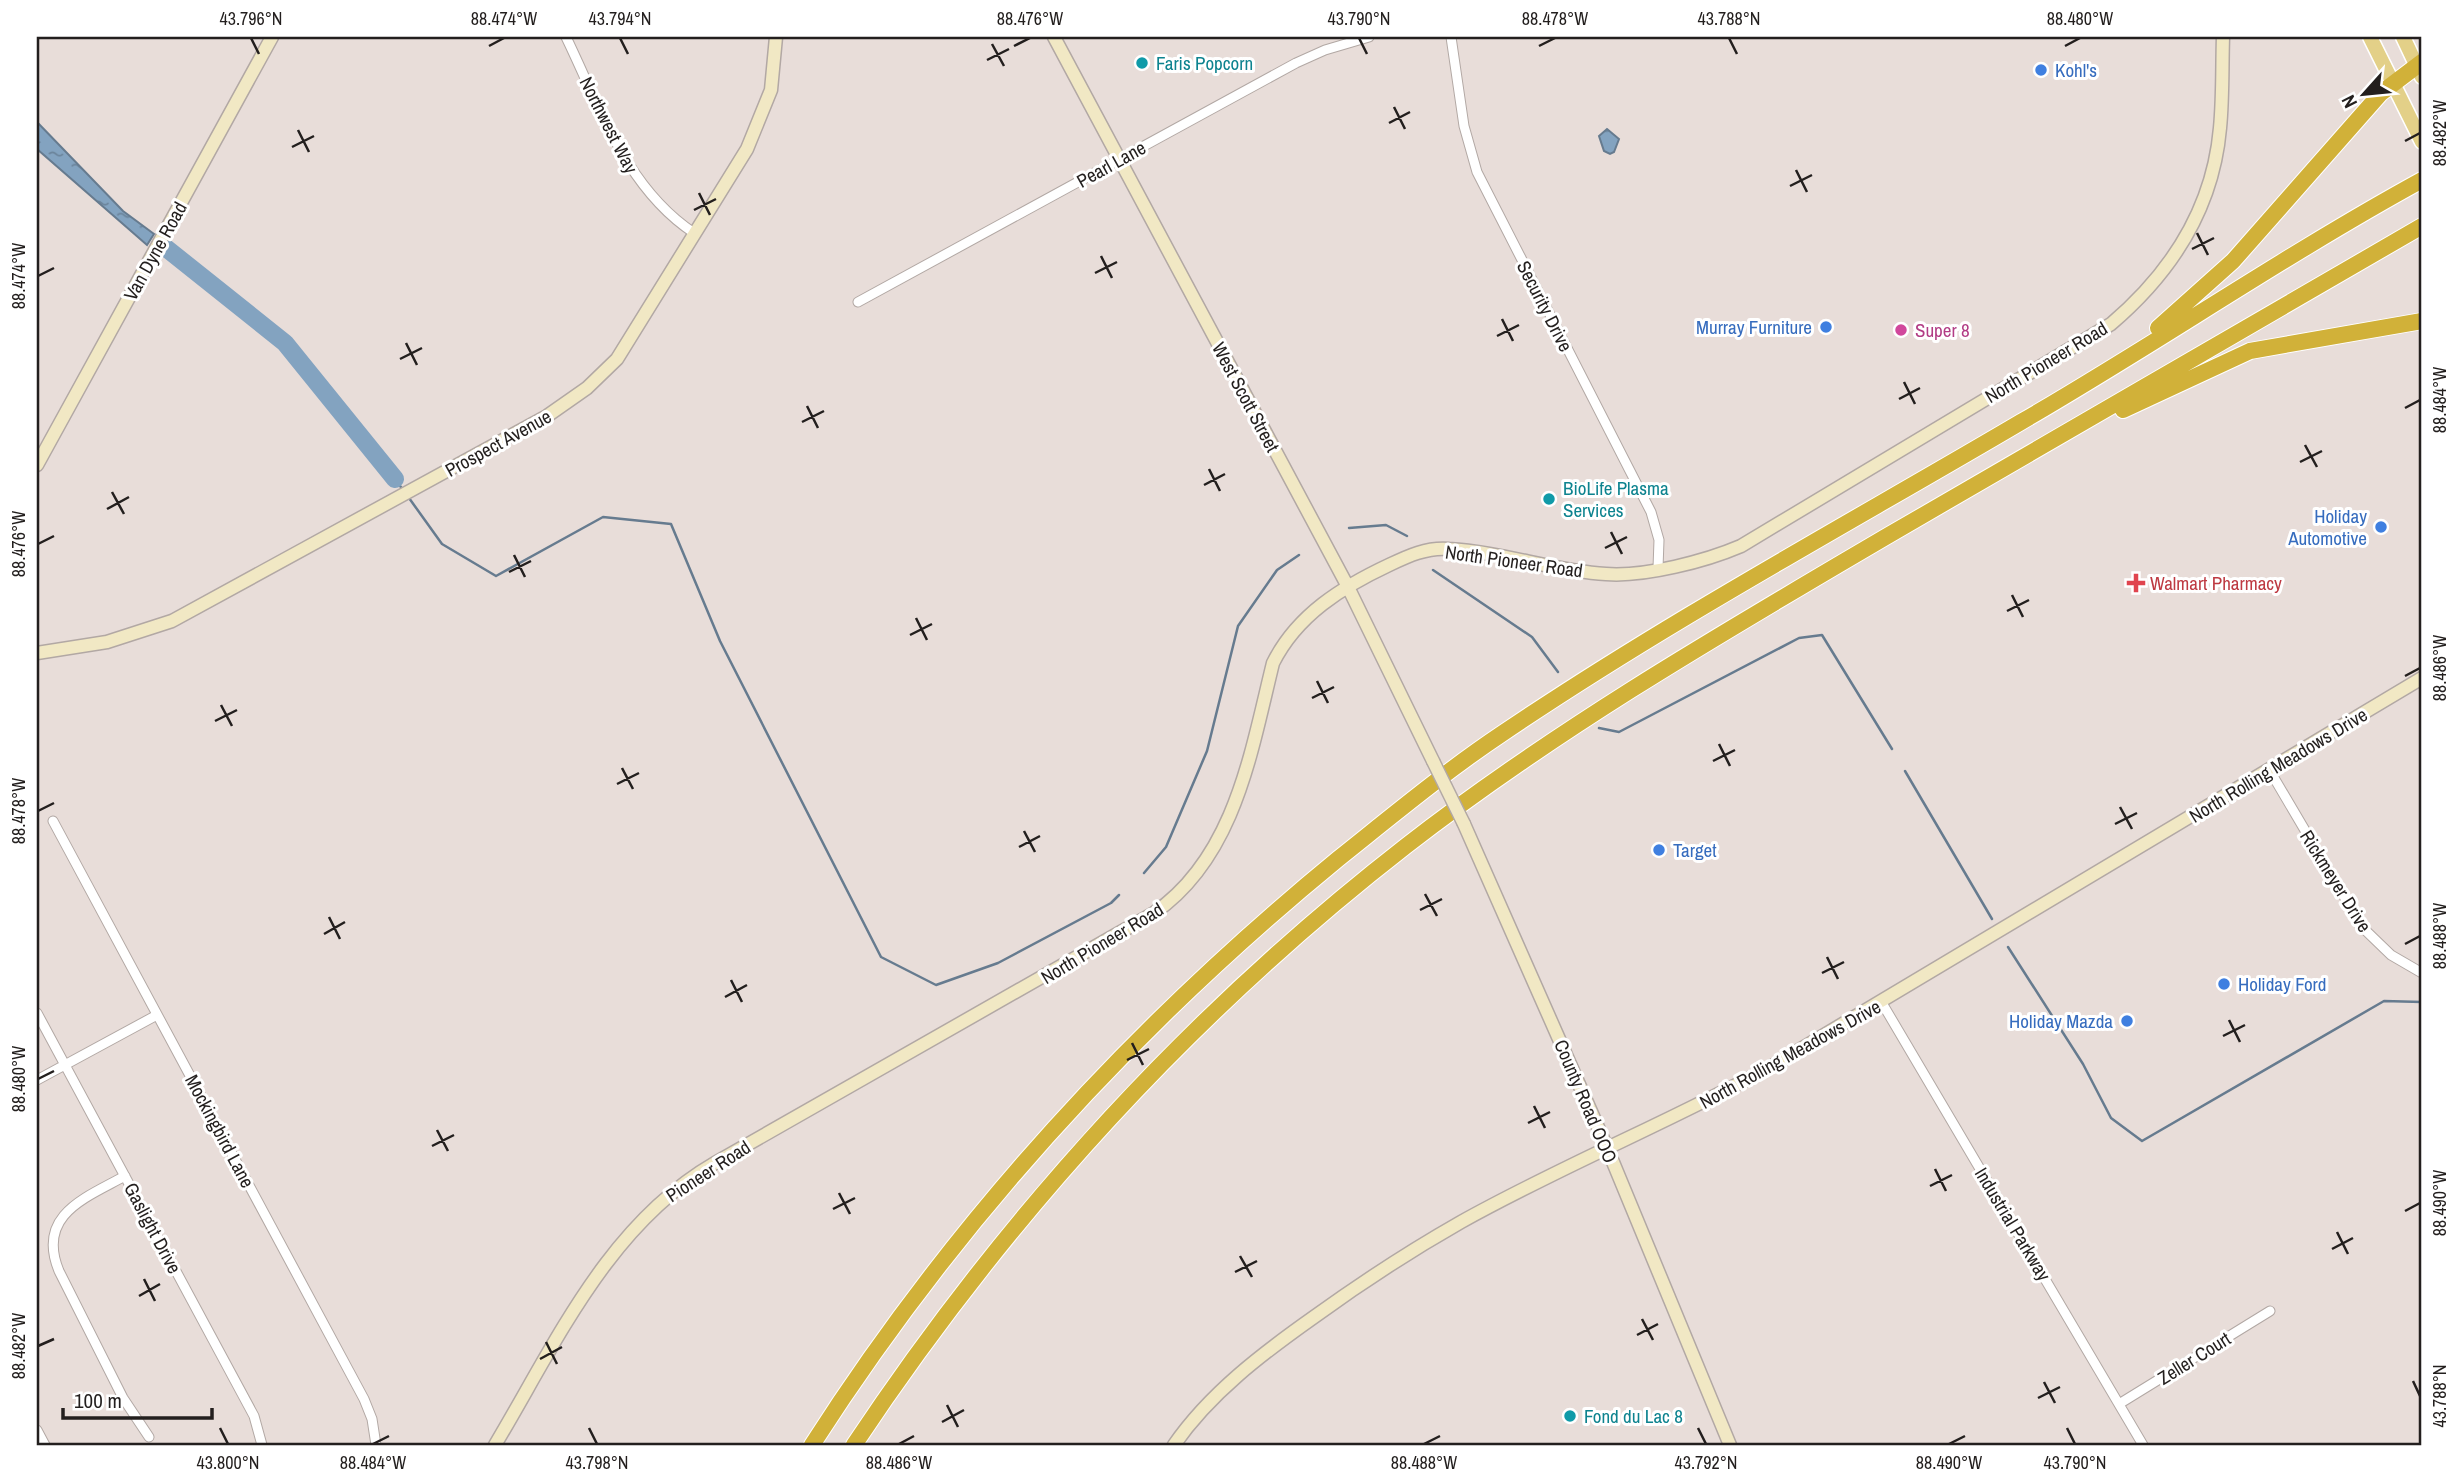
<svg xmlns="http://www.w3.org/2000/svg" width="2459" height="1482" font-family="'Archivo Narrow',sans-serif">
  <style>
    .water { fill: url(#water-ripples); stroke: #667b8f; stroke-width: 2 }
    .lines { fill: none; stroke-linecap: round; stroke-linejoin: round }
    .stream { stroke: #667b8f; stroke-width: 2.5 }
    .river { stroke: #83a3c0; stroke-width: 18 }
    .street-casing { stroke: #b2a8a4; stroke-width: 11 }
    .secondary-casing { stroke: #b2a8a4; stroke-width: 15 }
    .primary-casing { stroke: #fff; stroke-width: 17 }
    .highway-casing { stroke: #fff; stroke-width: 18 }
    .street { stroke: #fff; stroke-width: 9 }
    .secondary { stroke: #f1e8c4; stroke-width: 12 }
    .primary { stroke: #e3d088; stroke-width: 14 }
    .highway { stroke: #d1b139; stroke-width: 16 }
    .secondary-bridge-casing { stroke: #b2a8a4; stroke-width: 15; stroke-linecap: butt }
    .secondary-bridge { stroke: #f1e8c4; stroke-width: 12 }
    .ticks { fill: none; stroke: #231f1e; stroke-width: 2.5 }
    .culture-dot { fill: #0f9aa8; stroke: #fff; stroke-width: 2.5 }
    .shop-dot { fill: #3f7fe0; stroke: #fff; stroke-width: 2.5 }
    .hotel-dot { fill: #d1479c; stroke: #fff; stroke-width: 2.5 }
    .health-dot { fill: #e0444e; stroke: #fff; stroke-width: 2.5 }
    .labels { text-anchor: middle; stroke-width: 6; stroke-linejoin: round; paint-order: stroke }
    .culture-label { font-size: 19px; fill: #0d838f; stroke: #fff; text-anchor: start }
    .shop-label { font-size: 19px; fill: #366cbe; stroke: #fff; text-anchor: start }
    .street-label { font-size: 19px; fill: #231f1e; stroke: #fff }
    .hotel-label { font-size: 19px; fill: #b23c85; stroke: #fff; text-anchor: start }
    .health-label { font-size: 19px; fill: #be3a42; stroke: #fff; text-anchor: start }
    .neatline { fill: none; stroke: #231f1e; stroke-width: 2.5 }
    .ticks-label { font-size: 18px; text-anchor: middle; fill: #231f1e }
  </style>
  <defs>
    <pattern id="water-ripples" width="26" height="14" patternUnits="userSpaceOnUse" patternTransform="scale(1.75)"><rect width="26" height="14" fill="#83a3c0"/><path d="M2 4q2-2 4 0t4 0M15 11q2-2 4 0t4 0" fill="none" stroke="#6b849b"/></pattern>
  </defs>
  <rect width="100%" height="100%" fill="#e8ddd9"/>
  <path class="water" d="M37,122L123,211L154,234L147,245L37,149Z
    M1607,129L1619,139L1614,152L1610,154L1604,151L1599,136Z"/>
  <g class="lines">
    <path class="stream" d="M395,479L403,490
      M409,498L442,544L496,576L603,517L671,524L720,641L881,957L936,985L998,963L1111,903L1119,895
      M1349,528L1386,525L1407,536
      M1433,570L1532,637L1558,672
      M1599,728L1619,732L1799,638L1822,635L1892,749
      M1905,771L1992,919
      M1144,873L1166,847L1207,751L1238,626L1277,570L1299,555
      M2008,947L2083,1064L2111,1118L2142,1141L2384,1001L2422,1002"/>
    <path class="river" d="M166,248L285,343L395,479"/>
    <defs>
      <path id="street" d="M566,37C600,107 626,188 694,233
        M1451,37L1464,126L1477,172L1651,512L1659,540L1658,568
        M858,302L1296,63L1325,50L1369,37
        M2270,771L2362,927L2391,955L2422,973
        M53,821L364,1399L372,1419L376,1445
        M1882,1003L2143,1445
        M37,1013L254,1416L262,1445
        M37,1080L157,1015
        M125,1176C85,1198 36,1215 59,1271L123,1398L149,1437
        M2119,1404L2270,1311
        M37,1430L45,1445"/>
      <path id="secondary" d="M1054,37L1347,585L1433,761
        M37,465L272,37
        M37,653L107,642L172,621L547,416L587,388L617,359L747,149L771,90L776,37
        M1464,824L1608,1150L1730,1445
        M495,1445C556,1343 608,1225 715,1163L1154,913C1235,857 1251,752 1273,663C1297,615 1342,587 1389,565C1408,556 1427,547 1449,549C1503,552 1553,571 1606,574C1645,577 1706,561 1741,546L2111,324C2172,272 2213,209 2220,128C2223,97 2222,67 2223,37
        M1174,1445C1210,1393 1263,1353 1314,1317C1361,1283 1410,1251 1461,1222C1563,1165 1672,1121 1774,1065L2422,678"/>
      <path id="primary" d="M2370,37L2422,142
        M2403,37L2422,77"/>
      <path id="highway" d="M2158,328L2233,261L2381,93L2422,62
        M2123,410L2250,351L2422,321
        M812,1445C955,1222 1133,1027 1338,859C1392,816 1446,771 1503,733C1670,620 1848,524 2021,422C2156,344 2285,255 2422,180
        M854,1445C1005,1218 1190,1014 1406,846C1558,728 1724,632 1889,535C2067,432 2244,329 2422,226"/>
    </defs>
    <use href="#street" class="street-casing"/>
    <use href="#secondary" class="secondary-casing"/>
    <use href="#primary" class="primary-casing"/>
    <use href="#highway" class="highway-casing"/>
    <use href="#street" class="street"/>
    <use href="#secondary" class="secondary"/>
    <use href="#primary" class="primary"/>
    <use href="#highway" class="highway"/>
    <defs>
      <path id="secondary-bridge" d="M1433,761L1464,824"/>
    </defs>
    <use href="#secondary-bridge" class="secondary-bridge-casing"/>
    <use href="#secondary-bridge" class="secondary-bridge"/>
  </g>
  <path class="ticks" d="M251,38L259,54M620,38L628,54M1359,38L1367,54M1729,38L1737,54M992,44L1004,66M489,46L504,38M1014,46L1030,38M1539,46L1555,38M2065,46L2080,38M987,60L1009,49M1394,107L1405,129M1389,123L1410,112M298,130L309,152M2405,141L2420,133M292,147L314,136M1796,170L1807,192M1790,186L1812,175M699,193L710,215M694,210L716,199M2197,233L2208,255M2192,249L2214,238M1101,256L1112,278M1095,273L1117,262M38,276L54,268M1502,319L1513,341M1497,336L1519,325M406,343L417,365M400,359L422,348M1904,382L1915,404M1899,399L1920,388M807,406L818,428M2405,408L2420,400M802,422L824,411M2305,445L2317,467M2300,462L2322,451M1209,469L1220,491M1204,485L1225,474M112,492L124,514M107,509L129,497M1611,532L1622,554M38,544L54,536M1605,548L1627,537M514,555L525,577M509,572L531,561M2012,595L2023,617M2007,611L2029,600M916,618L927,640M910,635L932,624M2405,676L2420,668M1317,681L1328,703M1312,698L1334,687M221,705L232,726M215,721L237,710M1719,744L1730,766M1713,761L1735,750M622,768L633,789M617,784L639,773M2120,807L2132,829M38,811L54,803M2115,824L2137,813M1024,831L1035,852M1019,847L1040,836M1425,894L1437,916M1420,910L1442,899M329,917L340,939M324,934L345,922M2405,944L2420,936M1827,957L1838,979M1822,973L1844,962M731,980L742,1002M725,997L747,985M2229,1020L2240,1042M2223,1036L2245,1025M1132,1043L1143,1065M1127,1060L1149,1049M38,1079L54,1071M1534,1106L1545,1128M1528,1123L1550,1112M437,1130L448,1151M432,1146L454,1135M1935,1169L1946,1191M1930,1186L1952,1175M839,1193L850,1214M833,1209L855,1198M2405,1211L2420,1203M2337,1232L2348,1254M2332,1249L2353,1238M1240,1256L1252,1277M1235,1272L1257,1261M144,1279L155,1301M139,1296L160,1284M1642,1319L1653,1340M1637,1335L1658,1324M546,1342L557,1364M38,1346L54,1339M540,1359L562,1347M2413,1381L2420,1396M2044,1382L2055,1403M2038,1398L2060,1387M947,1405L958,1427M942,1422L964,1410M220,1428L228,1444M589,1428L597,1444M1698,1428L1706,1444M2067,1428L2075,1444M373,1444L389,1436M899,1444L914,1436M1424,1444L1440,1436M1949,1444L1965,1436"/>
  <g class="culture-dot">
    <circle cx="1142" cy="63" r="7"/>
    <circle cx="1549" cy="499" r="7"/>
    <circle cx="1570" cy="1416" r="7"/>
  </g>
  <g class="shop-dot">
    <circle cx="2041" cy="70" r="7"/>
    <circle cx="1826" cy="327" r="7"/>
    <circle cx="2381" cy="527" r="7"/>
    <circle cx="1659" cy="850" r="7"/>
    <circle cx="2224" cy="984" r="7"/>
    <circle cx="2127" cy="1021" r="7"/>
  </g>
  <circle class="hotel-dot" cx="1901" cy="330" r="7"/>
  <path class="health-dot" d="M2132.5 572.5h7v7h7v7h-7v7h-7v-7h-7v-7h7z"/>
  <g class="labels">
    <g class="culture-label">
      <text x="1156" y="70">Faris Popcorn</text>
      <text x="1563" y="495">BioLife Plasma<tspan x="1563" dy="22">Services</tspan></text>
      <text x="1584" y="1423">Fond du Lac 8</text>
    </g>
    <g class="shop-label">
      <text x="2055" y="77">Kohl's</text>
      <text x="1812" y="334" text-anchor="end">Murray Furniture</text>
      <text x="2367" y="523" text-anchor="end">Holiday<tspan x="2367" dy="22">Automotive</tspan></text>
      <text x="1673" y="857">Target</text>
      <text x="2238" y="991">Holiday Ford</text>
      <text x="2113" y="1028" text-anchor="end">Holiday Mazda</text>
    </g>
    <g class="street-label">
      <text transform="translate(609 125) rotate(63)" y="7">Northwest Way</text>
      <text transform="translate(1111 164) rotate(-29)" y="7">Pearl Lane</text>
      <text transform="translate(155 251) rotate(-61)" y="7">Van Dyne Road</text>
      <text transform="translate(1545 306) rotate(63)" y="7">Security Drive</text>
      <text transform="translate(2046 362) rotate(-31)" y="7">North Pioneer Road</text>
      <text transform="translate(1246 397) rotate(62)" y="7">West Scott Street</text>
      <text transform="translate(498 443) rotate(-29)" y="7">Prospect Avenue</text>
      <text transform="translate(1514 561) rotate(8)" y="7">North Pioneer Road</text>
      <text transform="translate(2278 765) rotate(-31)" y="7">North Rolling Meadows Drive</text>
      <text transform="translate(2336 881) rotate(58)" y="7">Rickmeyer Drive</text>
      <text transform="translate(1102 943) rotate(-31)" y="7">North Pioneer Road</text>
      <text transform="translate(1790 1054) rotate(-29)" y="7">North Rolling Meadows Drive</text>
      <text transform="translate(1586 1101) rotate(67)" y="7">County Road OOO</text>
      <text transform="translate(220 1131) rotate(62)" y="7">Mockingbird Lane</text>
      <text transform="translate(708 1171) rotate(-33)" y="7">Pioneer Road</text>
      <text transform="translate(2013 1224) rotate(59)" y="7">Industrial Parkway</text>
      <text transform="translate(153 1228) rotate(62)" y="7">Gaslight Drive</text>
      <text transform="translate(2194 1358) rotate(-32)" y="7">Zeller Court</text>
    </g>
    <g class="hotel-label">
      <text x="1915" y="337">Super 8</text>
    </g>
    <g class="health-label">
      <text x="2150" y="590">Walmart Pharmacy</text>
    </g>
  </g>
  <rect width="2459" height="1482" fill="none" stroke="#ffffff" stroke-width="77"/>
  <g transform="translate(2364 94) rotate(243)" stroke="#ffffff" stroke-width="5" paint-order="stroke">
  <path d="M0-5L12 26L0 18L-12 26Z" fill="#231f1e"/>
  <text y="-10" font-size="19" font-weight="bold" text-anchor="middle" fill="#231f1e">N</text>
  </g>
  <path d="M63 1408v10h149v-10" fill="none" stroke="#231f1e" stroke-width="3.5"/>
  <text x="74" y="1408" font-size="21" fill="#231f1e" stroke="#ffffff" stroke-width="5" paint-order="stroke">100 m</text>
  <rect x="38" y="38" width="2382" height="1406" class="neatline"/>
  <g class="ticks-label">
    <text x="251" y="25">43.796°N</text>
    <text x="504" y="25">88.474°W</text>
    <text x="620" y="25">43.794°N</text>
    <text x="1030" y="25">88.476°W</text>
    <text x="1359" y="25">43.790°N</text>
    <text x="1555" y="25">88.478°W</text>
    <text x="1729" y="25">43.788°N</text>
    <text x="2080" y="25">88.480°W</text>
    <text transform="translate(2440 133) rotate(-90)" y="6">88.482°W</text>
    <text transform="translate(19 276) rotate(-90)" y="6">88.474°W</text>
    <text transform="translate(2440 400) rotate(-90)" y="6">88.484°W</text>
    <text transform="translate(19 544) rotate(-90)" y="6">88.476°W</text>
    <text transform="translate(2440 668) rotate(-90)" y="6">88.486°W</text>
    <text transform="translate(19 811) rotate(-90)" y="6">88.478°W</text>
    <text transform="translate(2440 936) rotate(-90)" y="6">88.488°W</text>
    <text transform="translate(19 1079) rotate(-90)" y="6">88.480°W</text>
    <text transform="translate(2440 1203) rotate(-90)" y="6">88.490°W</text>
    <text transform="translate(19 1346) rotate(-90)" y="6">88.482°W</text>
    <text transform="translate(2440 1396) rotate(-90)" y="6">43.788°N</text>
    <text x="228" y="1469">43.800°N</text>
    <text x="373" y="1469">88.484°W</text>
    <text x="597" y="1469">43.798°N</text>
    <text x="899" y="1469">88.486°W</text>
    <text x="1424" y="1469">88.488°W</text>
    <text x="1706" y="1469">43.792°N</text>
    <text x="1949" y="1469">88.490°W</text>
    <text x="2075" y="1469">43.790°N</text>
  </g>
</svg>
